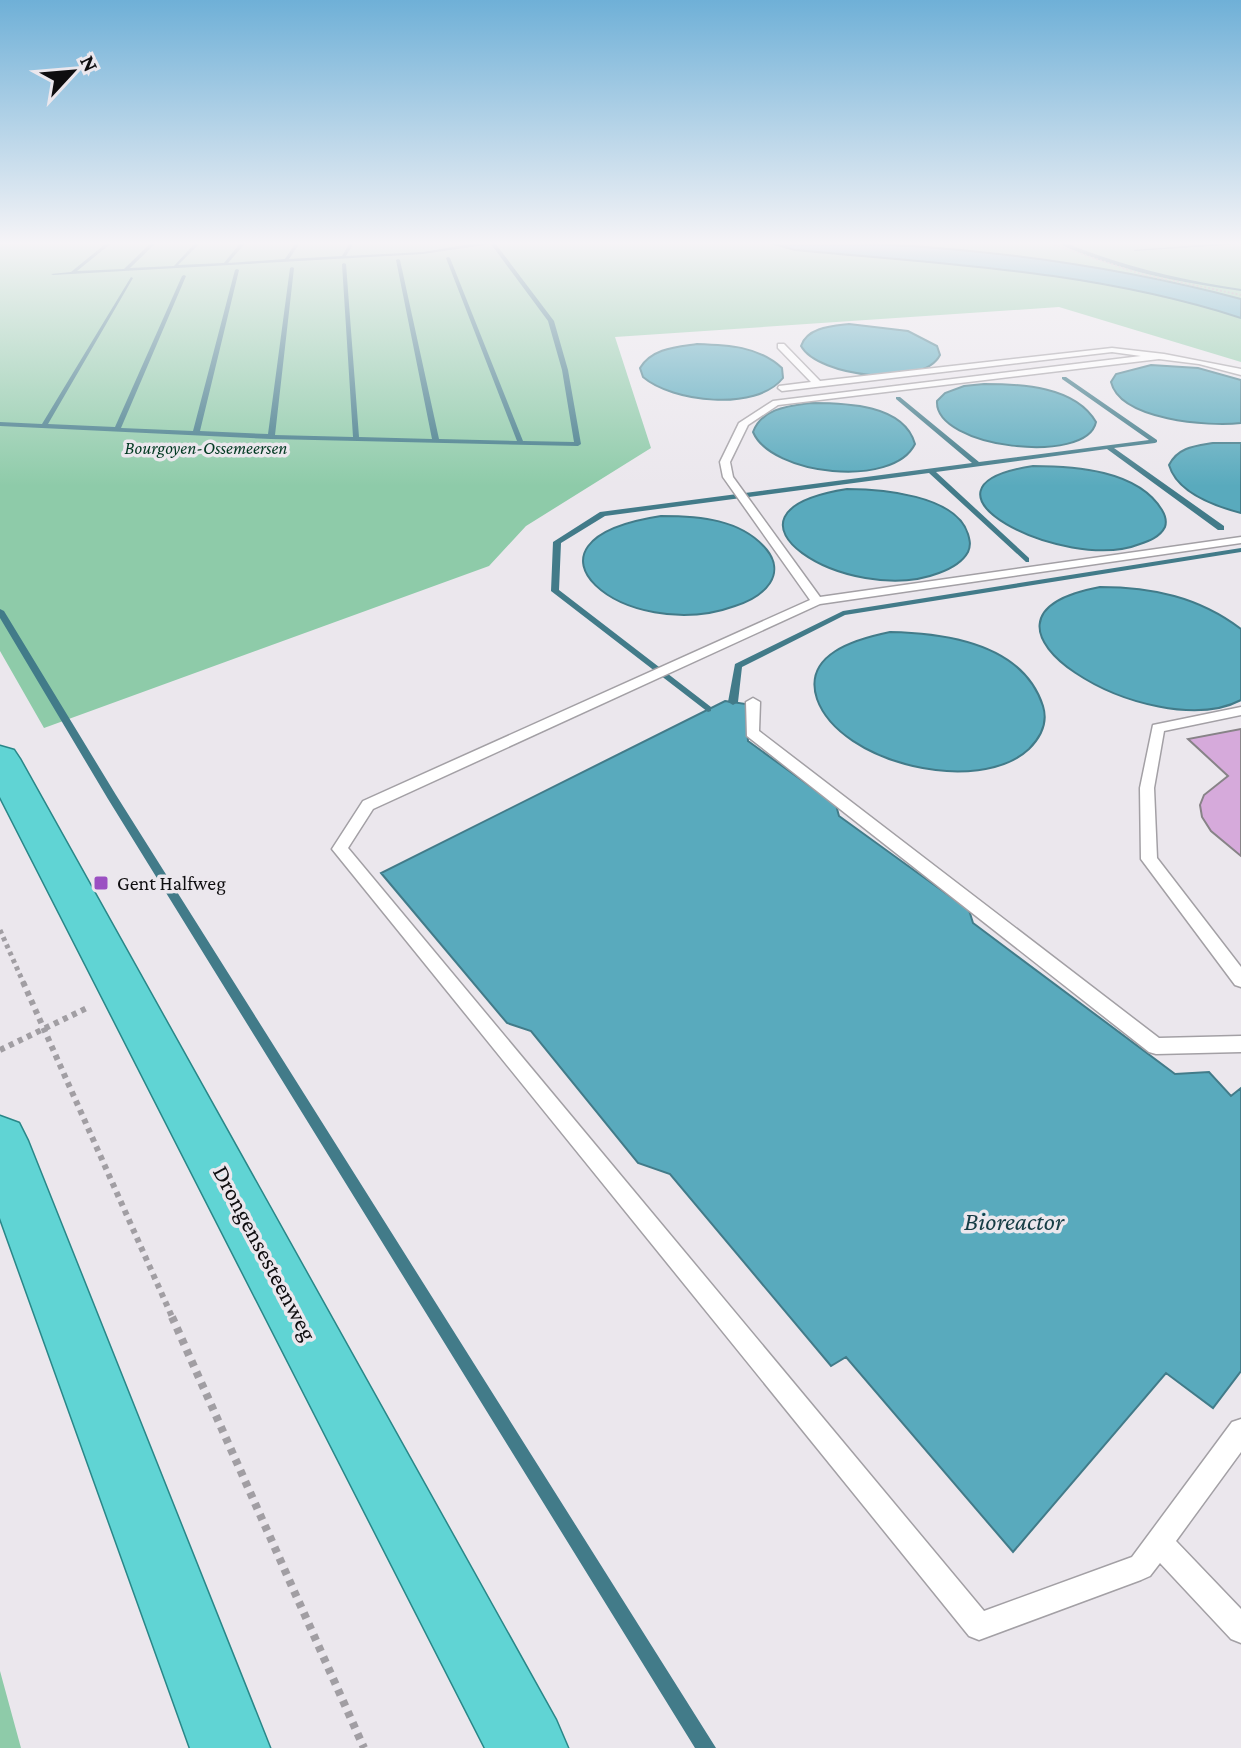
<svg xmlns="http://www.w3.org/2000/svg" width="1241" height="1748" font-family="'Crimson Pro',serif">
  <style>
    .green { fill: #8ecba9 }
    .water { fill: #59aabd; stroke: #427b89; stroke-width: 2 }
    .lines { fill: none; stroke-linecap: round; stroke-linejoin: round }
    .stream { fill: #427b89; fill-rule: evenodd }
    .building { fill: #d6aadb; stroke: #878387; stroke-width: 2 }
    .service-casing { stroke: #a3a0a5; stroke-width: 3 }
    .trunk-casing { stroke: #298788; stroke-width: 3 }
    .path-far3 { stroke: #a19ea3; stroke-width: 2; stroke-dasharray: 2 2; stroke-linecap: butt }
    .path-far2 { stroke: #a19ea3; stroke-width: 5; stroke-dasharray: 4 4; stroke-linecap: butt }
    .path-far1 { stroke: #a19ea3; stroke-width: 6; stroke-dasharray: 5 5; stroke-linecap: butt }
    .path { stroke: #a19ea3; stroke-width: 8; stroke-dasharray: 6 6; stroke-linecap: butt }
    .service { fill: #fff; fill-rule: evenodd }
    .trunk { fill: #60d4d4; fill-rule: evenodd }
    .poi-dot { fill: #9b50c2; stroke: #ebe7ed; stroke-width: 3 }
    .labels { text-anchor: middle; stroke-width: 7; stroke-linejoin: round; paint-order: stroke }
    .far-park-label { font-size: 18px; font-style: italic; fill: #023922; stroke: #ebe7ed }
    .poi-label { font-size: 20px; fill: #0e0d0f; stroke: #ebe7ed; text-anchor: start }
    .near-street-label { font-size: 24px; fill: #0e0d0f; stroke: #ebe7ed }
    .near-water-label { font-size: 26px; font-style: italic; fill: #153c44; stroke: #ebe7ed }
  </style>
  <rect width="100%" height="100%" fill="#ebe7ed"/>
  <path class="green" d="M0,241H1241V362L1059,307L615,337L651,448L526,526L489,566L44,728L0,651Z
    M0,1671L21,1748H0Z"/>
  <path class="water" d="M763,241C924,241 1085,258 1241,299V318C1096,271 945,264 795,250Z
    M849,324L908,331L937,346L940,355C923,389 818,377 801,346C807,327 833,326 849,324Z
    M697,344C728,345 758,346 782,368L783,378C756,412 672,402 643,377L640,368C652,348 677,347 697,344Z
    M1151,365L1198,368L1241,380V423C1209,427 1120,420 1111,382L1116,374Z
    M984,384C1021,384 1075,386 1096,422C1087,466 934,448 937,401L945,393L964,386Z
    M811,403C845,403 904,404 915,444C893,489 771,475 753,432C762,408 789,406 811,403Z
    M1213,443H1241V513C1214,506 1177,493 1169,465C1178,447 1195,446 1213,443Z
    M1033,466C1074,466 1138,470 1162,510C1165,515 1167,521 1165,527C1160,537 1149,541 1140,544C1065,574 894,487 1033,466Z
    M847,489C881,489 956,495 968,534C970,541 971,545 968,552C962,563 950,569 939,573C849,608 695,513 847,489Z
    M661,516C699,516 742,519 767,550C775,560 777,572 770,583C762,595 748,602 735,606C626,646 497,541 661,516Z
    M1100,587C1152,587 1199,597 1241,629V700C1153,747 934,618 1100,587Z
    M890,632C945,633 1023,644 1043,706C1048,722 1041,737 1029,749C979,796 840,764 817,699C802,654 856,639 890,632Z
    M725,701L746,704L748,741L836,805L839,816L969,910L973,923L1175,1074L1209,1072L1231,1096L1241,1088V1371L1213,1408L1166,1373L1013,1552L846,1357L831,1366L670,1174L638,1163L531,1031L507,1023L381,873Z"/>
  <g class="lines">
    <path class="stream" d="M109,241H114L77,271L124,269L153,241H158L130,268L174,266L197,241H202L178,265L224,263L242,241H247L228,263L285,259L297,241H301L289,259L342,256L351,241H355L346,256L423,252L489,241H501L495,243L554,321L568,370L581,444L578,446L271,439L0,426V422L42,424L131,277L133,278L48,424L115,427L182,276L184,275L186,276L121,428L193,431L235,270L237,269L239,270L200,431L268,434L290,268L292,267L294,268L275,435L353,437L342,264L344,263L346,264L359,437L432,439L396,260L398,259L400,260L439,439L517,441L446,258L448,257L450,258L523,441L574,442L562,370L548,321L491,244L423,254L53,275L51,274L71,272Z
      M1054,241H1060C1119,265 1179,280 1241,289V291C1178,282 1111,270 1054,241Z
      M1241,242V244L1135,251L1133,250Z
      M1062,377H1066L1157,440V442L1155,443L1114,448L1224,526V530H1218L1107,449L936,472L1029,558V562H1026L929,473L605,516L561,543L559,590L711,707V711L708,712L551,591L553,542L600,512L972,463L896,399V397H900L979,462L1149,440L1062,379Z
      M1241,548V552L845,615L742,667L738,702L733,705L728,702L735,664L843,611Z
      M0,609L4,611L116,795L716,1748H695L108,799L0,618Z"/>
  </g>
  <path class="building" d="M1241,729V856L1211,831L1202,817L1200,805L1204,795L1228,776L1188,739Z"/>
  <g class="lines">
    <defs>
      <path id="service" d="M778,344H784L820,381L1112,348L1164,354L1241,369V375L1199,364L1159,359L778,405L748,425L730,462L733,477L820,597L1241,537V543L820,604L373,809L348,848L984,1611L1132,1557L1232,1422L1241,1419V1452L1176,1541L1241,1609V1643L1231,1639L1160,1563L1150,1576L1141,1580L979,1640L969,1636L332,849L363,801L810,600L723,477L720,462L739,423L773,401L1141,356L1112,352L782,391L778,388L779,386L811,382L778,348Z
        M753,698L760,702L759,731L1159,1038L1241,1036V1052L1156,1054L1149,1052L747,736L746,702Z
        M1241,707V715L1164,731L1154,788L1157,858L1241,967V987L1235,985L1141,859L1140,788L1153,725Z"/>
      <path id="trunk" d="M0,746L14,750L20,759L556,1720L568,1748H485L0,797Z
        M0,1116L19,1123L28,1141L270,1748H190L0,1218Z"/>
    </defs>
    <use href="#service" class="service-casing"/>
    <use href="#trunk" class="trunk-casing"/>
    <path class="path-far3" d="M1043,241L1141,274L1241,295"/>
    <path class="path-far2" d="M0,930L24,984"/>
    <path class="path-far1" d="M23,982L173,1319
      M0,1050L89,1007"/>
    <path class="path" d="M172,1317L364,1748"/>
    <use href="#service" class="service"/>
    <use href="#trunk" class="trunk"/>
  </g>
  <linearGradient id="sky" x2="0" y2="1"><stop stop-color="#6fb0d7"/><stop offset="0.5" stop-color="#f6f4f7"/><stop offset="1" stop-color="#f6f4f7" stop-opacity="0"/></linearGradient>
  <rect width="1241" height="486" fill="url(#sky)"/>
  <rect class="poi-dot" x="93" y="875" width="16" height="16" rx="4"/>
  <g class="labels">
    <g class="far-park-label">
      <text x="206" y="454">Bourgoyen-Ossemeersen</text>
    </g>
    <g class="poi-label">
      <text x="117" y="890">Gent Halfweg</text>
    </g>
    <g class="near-street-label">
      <text transform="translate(265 1253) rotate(62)" y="8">Drongensesteenweg</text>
    </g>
    <g class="near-water-label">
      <text x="1014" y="1230">Bioreactor</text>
    </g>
  </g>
  <g transform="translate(72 72) rotate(64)" stroke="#ebe7ed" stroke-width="6" paint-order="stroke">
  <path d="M0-6L14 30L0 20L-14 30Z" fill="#0e0d0f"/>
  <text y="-12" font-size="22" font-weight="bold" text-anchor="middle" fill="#0e0d0f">N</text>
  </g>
</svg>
